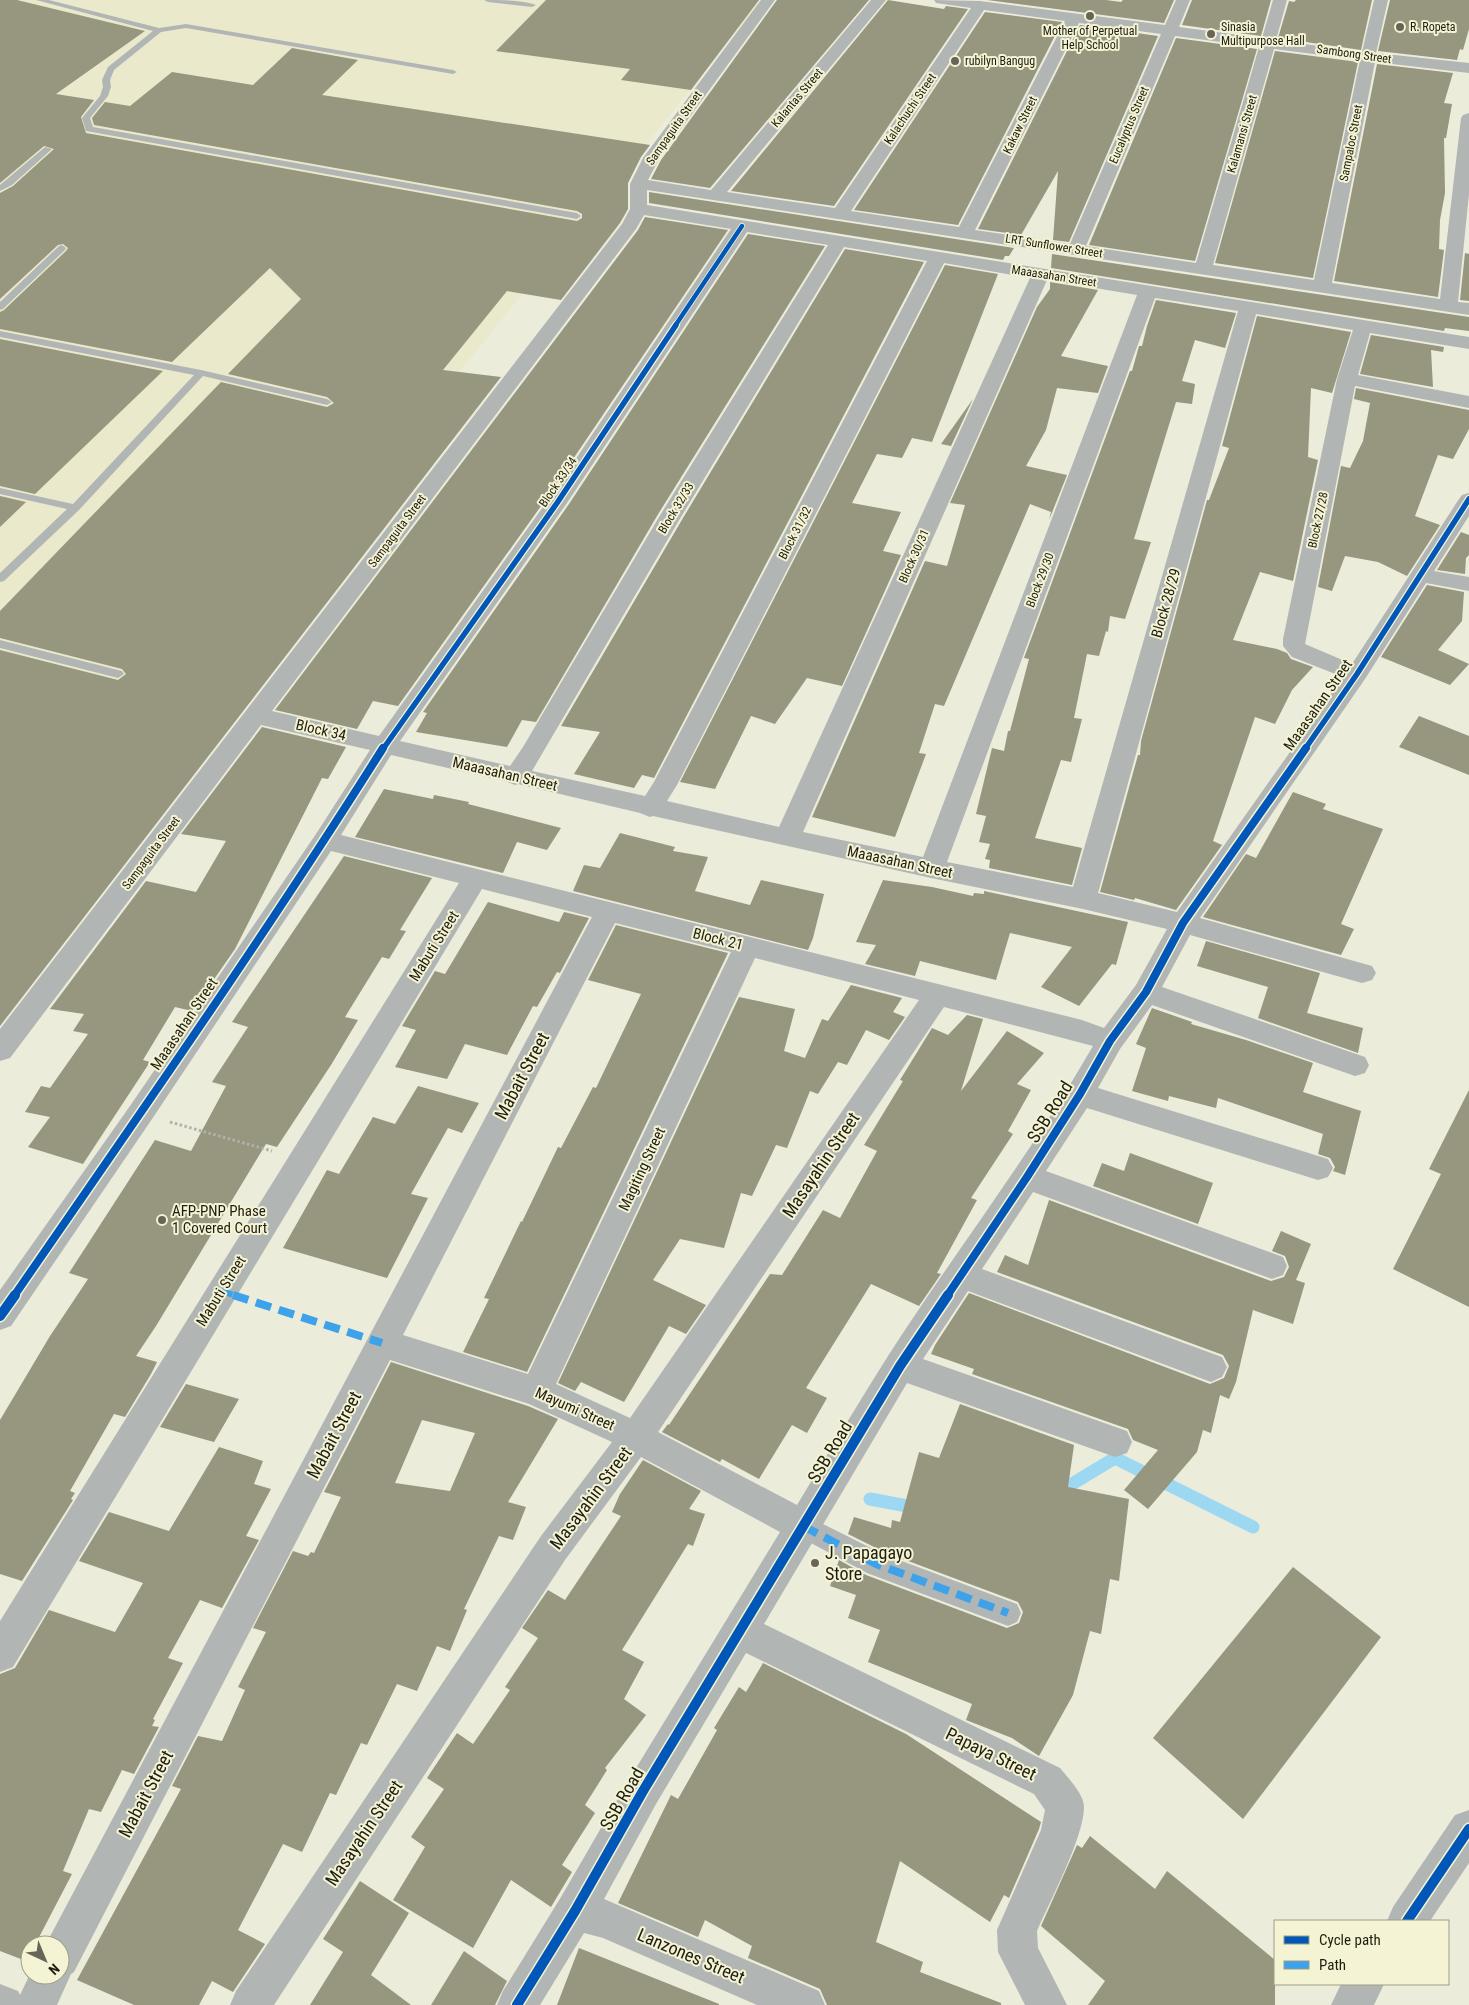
<svg xmlns="http://www.w3.org/2000/svg" width="1469" height="2005" font-family="'Roboto Condensed',sans-serif">
  <style>
    .built { fill: #eae9cb }
    .lines { fill: none; stroke-linecap: round; stroke-linejoin: round }
    .stream { stroke: #9cd8f1; stroke-width: 13 }
    .building { fill: #97967e; fill-rule: evenodd }
    .path { stroke: #b0b1ac; stroke-width: 3; stroke-dasharray: 2.5 2.5; stroke-linecap: butt }
    .service { fill: #b1b6b5; fill-rule: evenodd }
    .pedestrian { fill: #b1b6b5; fill-rule: evenodd }
    .minor { fill: #b1b6b5; fill-rule: evenodd }
    .quiet-far1 { stroke: #3da2ea; stroke-width: 6; stroke-dasharray: 12 6; stroke-linecap: butt }
    .quiet { stroke: #3da2ea; stroke-width: 8; stroke-dasharray: 16 8; stroke-linecap: butt }
    .cycleway-far3-casing { stroke: #f4f3d3; stroke-width: 6 }
    .cycleway-far2-casing { stroke: #f4f3d3; stroke-width: 8 }
    .cycleway-far1-casing { stroke: #f4f3d3; stroke-width: 11 }
    .cycleway-casing { stroke: #f4f3d3; stroke-width: 13 }
    .cycleway-far3 { stroke: #0057b8; stroke-width: 4.5 }
    .cycleway-far2 { stroke: #0057b8; stroke-width: 5.5 }
    .cycleway-far1 { stroke: #0057b8; stroke-width: 8 }
    .cycleway { stroke: #0057b8; stroke-width: 10 }
    .poi-dot { fill: #666558; stroke: #f4f3d3; stroke-width: 2 }
    .labels { text-anchor: middle; stroke-width: 4; stroke-linejoin: round; paint-order: stroke }
    .far-poi-label { font-size: 12px; fill: #1e1d11; stroke: #f4f3d3; text-anchor: start }
    .far-street-label { font-size: 12px; fill: #1e1d11; stroke: #f4f3d3 }
    .street-label { font-size: 15px; fill: #1e1d11; stroke: #f4f3d3 }
    .poi-label { font-size: 15px; fill: #1e1d11; stroke: #f4f3d3; text-anchor: start }
    .near-street-label { font-size: 18px; fill: #1e1d11; stroke: #f4f3d3 }
    .near-poi-label { font-size: 18px; fill: #1e1d11; stroke: #f4f3d3; text-anchor: start }
  </style>
  <rect width="100%" height="100%" fill="#ececdb"/>
  <path class="built" d="M0,0H762L613,186L596,202L0,943Z"/>
  <g class="lines">
    <path class="stream" d="M1057,1493L1115,1458L1253,1527
      M870,1499L918,1508"/>
  </g>
  <path class="building" d="M0,0H17L145,31L56,94L94,100L81,117L86,133L577,221L582,218V214L577,211L94,125L92,118L105,102L130,106L172,72L253,85L292,48L358,60L322,95L650,145L641,157L628,183V209L620,223L561,300L507,291L443,370L501,377L0,1026V650L118,680L126,674L122,669L0,638V611L221,382L327,407L334,403L327,397L228,374L301,299L270,268L172,362L0,329V312L4,310L66,251L68,248L63,244L58,245L0,299V193L13,186L54,149L44,146L0,183Z
    M546,0H759L691,90L621,80L630,69L496,51Z
    M777,0H869L710,188L651,179L661,160Z
    M888,0L944,9L946,6L968,9L834,206L731,191Z
    M987,0H1106L1121,2L1123,0H1174L1164,23Z
    M1192,0H1271L1261,36L1182,25Z
    M1296,0H1372L1361,50L1278,38L1289,1L1294,2Z
    M1390,0H1469V29L1463,50L1460,49L1457,60L1378,51Z
    M985,12L1062,22L958,225L854,210Z
    M1080,25L1158,36L1069,242L1053,240L1058,171L1021,235L978,229Z
    M1176,38L1257,49L1195,261L1089,245Z
    M1275,51L1358,62L1313,278L1215,263Z
    M1377,64L1453,73L1444,103L1452,104L1446,138H1444L1445,193L1440,220L1439,249L1444,250L1438,297L1334,281Z
    M649,192L1014,248L1009,256H1005L1003,260L649,203Z
    M645,217L728,230L546,499L398,706L373,701L357,729L275,710L638,230Z
    M748,234L825,246L657,516L536,722L522,720L507,747L416,732L427,713L423,712L569,504Z
    M845,249L924,262L654,778L642,775L634,788L574,774L600,732L561,726L683,518Z
    M1465,253L1469,254V301L1460,300Z
    M1052,254L1469,317V331L1445,328L1444,331L1051,268Z
    M945,265L998,274L932,442L912,438L902,458L877,454L852,503L901,512L883,551L901,555L842,686L807,678L775,724L751,716L715,789L680,782Z
    M1050,282L1098,290L1061,356L1108,366L1098,393L1057,388L1046,430L1026,466L1067,475L1049,520L1051,512L1030,504L944,706L935,704L919,753L926,754L895,837L812,817L925,561L947,566L965,505L950,503L1037,307L1050,289Z
    M1156,300L1236,313L1225,348L1195,340L1182,381L1195,384L1192,404L1176,402L1134,539L1151,542L1125,619L1110,616L1108,632L1106,631L1099,656L1087,654L1074,718L1082,719L1071,762L1061,760L1035,838L1082,848L1072,885L989,868L990,860L985,859L990,844L979,842L986,816L976,814L992,748L1004,751L1008,731H1010L1029,659L1024,658L1130,371H1132L1139,346H1142L1147,326Z
    M1257,316L1351,332L1332,393L1311,388L1308,457L1318,460L1293,581L1260,572L1233,640L1277,649L1287,653L1291,659L1313,667L1292,690L1275,724L1255,717L1213,841L1222,845L1176,910L1135,898L1134,900L1100,892L1138,755H1140L1141,741L1207,500H1209L1229,448L1222,446Z
    M1371,335L1444,347L1443,352L1431,350L1433,387L1360,374Z
    M0,339L163,371L35,494L0,486Z
    M1356,388L1469,410V429L1453,459L1438,455L1415,516L1440,525L1407,576L1378,562L1345,556L1332,591L1318,587L1341,466L1350,468L1363,441L1370,403L1354,399Z
    M973,399L951,446L941,444Z
    M0,496L26,502L0,527Z
    M1461,532L1469,535V555L1466,558L1465,574L1437,570Z
    M1427,585L1464,592L1462,621L1438,650L1469,664L1450,685L1381,657Z
    M1419,716L1469,736V775L1399,747Z
    M262,727L346,747L328,779L322,778L235,949L192,1011L175,1007L143,1060L150,1062L83,1164L28,1147L50,1117L25,1112L41,1086L50,1088L88,1034L73,1031L84,1014L50,1009L146,881L196,892L226,841L181,834Z
    M384,789L433,799L434,795L469,802L468,804L561,828L547,850L517,842L503,873L355,837Z
    M1293,792L1326,804L1323,809L1383,829L1341,924L1354,929L1341,955L1203,917L1246,854L1256,858Z
    M620,833L675,847L673,851L708,857L695,891L750,905L761,880L824,894L813,938L808,950L573,891L584,865L600,868Z
    M344,856L432,878L400,930L406,931L389,959L382,957L345,1017L358,1020L331,1065L277,1147L266,1144L156,1326L136,1356L157,1362L151,1374L125,1417L114,1414L70,1491L75,1493L71,1499L73,1500L22,1581L0,1574V1420L50,1336L88,1279L69,1273L155,1140L191,1151L226,1086L212,1082L248,1027L232,1022Z
    M883,880L932,887L973,896L974,893L984,894V891L1128,922L1116,965L1112,964L1079,1006L1041,987L1072,947L1010,933L996,980L920,961L915,976L865,964L876,945L856,942Z
    M488,902L559,922L564,912L589,918L560,973L557,972L537,1007L533,1006L507,1055L465,1044L447,1079L395,1067L416,1030L402,1026L435,971L445,974Z
    M616,925L728,953L527,1372L463,1352L489,1299L484,1298L521,1221L522,1222L558,1147L561,1148L593,1087L596,1088L641,994L588,980Z
    M1206,941L1320,973L1307,1013L1363,1028L1358,1053L1258,1018L1268,987L1197,966Z
    M851,985L902,998L893,1012L905,1017L889,1040L866,1030L847,1065L838,1062L818,1094L810,1091L787,1148L776,1145L752,1196L741,1193L724,1248L680,1239L653,1280L706,1305L686,1334L669,1326L624,1402L581,1382L575,1391L558,1383L739,997L795,1009L784,1051L805,1058L822,1019L828,1021Z
    M1152,1008L1192,1022L1191,1024L1246,1040L1313,1063L1303,1092L1361,1111L1345,1175L1333,1171L1335,1167L1330,1158L1318,1154L1323,1134L1218,1098L1216,1108L1169,1096L1168,1101L1132,1091L1146,1048L1136,1044Z
    M967,1015L983,1019L961,1091L1007,1031L1044,1053L1017,1084L1031,1090L1008,1131L1013,1134L971,1198L977,1200L937,1273L941,1274L919,1306L871,1284L806,1388L827,1398L807,1433L792,1425L759,1479L722,1459L720,1462L662,1432L668,1424L669,1425L770,1274L782,1275L823,1210L840,1218L877,1151L864,1145L903,1081L900,1080L932,1028L948,1035Z
    M418,1086L479,1103L462,1133L448,1128L411,1194L428,1198L387,1278L283,1248L327,1170L339,1174L373,1117L395,1124Z
    M1469,1090V1307L1393,1269L1441,1174L1429,1169Z
    M1130,1153L1213,1183L1198,1224L1093,1186L1102,1163L1124,1171Z
    M1049,1200L1271,1281L1284,1277L1289,1267L1285,1256L1272,1251L1281,1231L1311,1244L1296,1280L1305,1283L1293,1324L1253,1310L1236,1382L1229,1399L1220,1395L1211,1433L1203,1430L1197,1452L1148,1509L1124,1490L1158,1450L1133,1440L1128,1429L972,1374L974,1369L931,1354L935,1345L969,1293L1210,1384L1224,1378L1229,1366L1223,1355L997,1272L1005,1255L1028,1265Z
    M391,1362L528,1406L558,1419L508,1502L526,1507L513,1540L499,1536L464,1609L467,1610L450,1651L437,1646L417,1691L397,1684L367,1745L361,1743L336,1795L330,1793L302,1852L283,1844L238,1930L265,1944L233,1992L212,1981L199,2005H134L77,1980L181,1789L172,1786L198,1736L222,1741L245,1690L238,1687L266,1632L253,1628L293,1551L308,1556L311,1552L314,1553L341,1497L324,1492ZM422,1420L475,1433L450,1491L395,1483Z
    M186,1384L239,1399L214,1442L160,1427Z
    M960,1404L1074,1445L1068,1487L1129,1499L1119,1581L1110,1579L1101,1634L1090,1631L1073,1695L1039,1756L1012,1738L966,1720L972,1704L868,1662L880,1630L848,1618L856,1595L830,1586L839,1560L866,1575L1007,1628L1019,1623L1023,1612L1018,1602L884,1552L848,1534L854,1517L891,1528L892,1520L900,1522L919,1452L939,1458Z
    M219,1447L263,1461L254,1484L271,1489L246,1536L259,1540L222,1608L200,1600L168,1658L183,1663L153,1719L155,1720L152,1726L159,1727L134,1774L122,1770L101,1812L89,1809L63,1871L72,1874L35,1945H30V1954L26,1961L0,1951V1674L15,1668L49,1610L115,1632L143,1583L79,1561L109,1512L169,1531Z
    M643,1460L701,1491L689,1509L705,1514L693,1546L688,1544L622,1650L644,1662L624,1699L646,1715L605,1768L607,1770L585,1805L595,1813L562,1865L572,1872L551,1907L511,1880L473,1948L393,1900L425,1847L411,1837L444,1789L427,1778L457,1733L473,1744L510,1690L505,1687L538,1638L522,1628L548,1590L565,1600L621,1516L612,1512L620,1494Z
    M1293,1567L1381,1637L1243,1819L1153,1738Z
    M763,1663L906,1734L1041,1822L1039,1829L1009,1898L1004,1895L990,1922L900,1861L876,1942L923,1962L920,1972L1001,2003V2005H827L820,1989L748,1958L752,1946L705,1920L698,1937L618,1903L671,1795L678,1799L717,1730L714,1728L739,1687L746,1692Z
    M1090,1836L1155,1889L1167,1871L1275,1960V2005H1088L1105,1981L1041,1926L1077,1845L1082,1848Z
    M360,1881L409,1913L371,1975L411,2005H310L343,1952L323,1939Z
    M579,1948L719,2004V2005H557Z
    M464,1951L507,1981L495,2005H431Z"/>
  <g class="lines">
    <path class="path" d="M170,1122L272,1151"/>
    <path class="service" d="M36,0H49L159,28L186,24L453,70L457,72L453,74L186,28L161,32L114,70L110,80L111,87L108,96L90,118L93,127L577,213L581,216L577,219L86,131L82,118L100,96L103,87L102,80L108,67L153,31Z
      M484,0C499,0 523,0 536,5L532,7L488,2Z
      M45,147L52,149L12,185L0,191V185Z
      M62,245L66,248L65,250L3,309L0,310V302L59,246Z
      M0,331L201,370L327,399L332,402L327,405L203,376L79,510L4,581L0,582V573L67,509L0,494V488L73,504L194,375L0,337Z
      M0,640L122,671L124,674L118,678L0,648Z"/>
    <path class="pedestrian" d="M803,1514L883,1554L1017,1604L1021,1613L1017,1622L1008,1626L867,1573L794,1534L791,1526L794,1518Z"/>
    <path class="minor" d="M761,0H775L659,159L648,180L711,190L871,0H886L727,192L835,208L971,8L936,3L934,0L980,1L1165,25L1176,0H1190L1179,27L1262,38L1273,0H1287L1276,40L1362,52L1374,0H1388L1376,53L1469,63V73L1375,62L1332,283L1440,299L1461,118L1463,115L1469,113V194L1458,302L1469,303V315L647,190V205L1469,337V349L1370,333L1358,375L1469,396V408L1355,386L1305,644L1352,664L1459,499L1462,495L1469,493V516L1434,571L1469,577V591L1426,583L1365,679L1200,918L1372,966L1376,973L1372,980L1362,983L1190,935L1162,987L1365,1057L1369,1065L1365,1073L1355,1076L1152,1005L1120,1049L1098,1088L1328,1159L1333,1168L1328,1177L1318,1180L1087,1108L1046,1171L1283,1257L1287,1266L1283,1275L1272,1279L1033,1192L982,1269L1222,1357L1227,1367L1222,1377L1211,1382L968,1291L923,1359L1127,1431L1132,1442L1127,1453L1115,1457L907,1383L764,1624L1060,1768C1068,1778 1084,1794 1084,1807C1084,1837 1050,1901 1037,1931L1038,1948L1067,2005H1025L998,1952L997,1930L1041,1830L1045,1810L1034,1794L746,1653L656,1804L604,1899L819,1991L825,2005H757L603,1938L584,1933L540,2005H497L503,1991L561,1897L630,1778L780,1532L641,1457L565,1560L274,2005H230L236,1991L541,1536L612,1442L529,1404L390,1360L74,1972L71,1974L57,2005H0V1984L18,1991L20,1995L30,1974L60,1975V1945L46,1944L592,917L482,889L13,1667L0,1672V1621L459,883L331,851L150,1122L11,1326L0,1330V1290L130,1106L316,834L370,750L261,725L10,1058L0,1061V1029L622,224L630,209V184L643,158ZM984,10L1065,21L959,227L851,211ZM1079,23L1161,34L1070,244L975,230ZM1175,36L1259,47L1196,263L1086,246ZM1274,49L1360,60L1314,280L1213,265ZM644,215L731,229L548,500L379,736L272,711L636,229ZM747,232L828,245L659,517L523,747L510,766L400,741L567,503ZM844,247L927,261L654,782L645,796L532,771L681,517ZM944,263L1030,278L779,827L667,801L677,785ZM1047,280L1137,295L923,857L803,832ZM1155,298L1238,311L1073,887L947,862ZM1256,314L1353,330L1337,379L1283,639V646L1292,657L1343,677L1177,912L1098,893ZM391,755L505,781L515,785L518,784L640,813L650,817L653,816L931,878L1083,909L1167,929L1136,985L1104,1028L1082,1020L341,835ZM615,923L731,952L528,1374L403,1335ZM755,958L919,1000L630,1418L556,1384ZM944,1007L1093,1046C1031,1154 955,1252 888,1356C857,1405 827,1455 797,1505L658,1432Z
      M1469,1810V1863L1430,1921H1387L1393,1907L1455,1815Z
      M1341,1984H1384L1374,2005H1331Z"/>
    <path class="quiet-far1" d="M221,1291L237,1296"/>
    <path class="quiet" d="M233,1295L382,1343
      M803,1526L876,1564L1008,1613"/>
    <defs>
      <path id="cycleway-far3" d="M675,326L742,226"/>
      <path id="cycleway-far2" d="M383,749L557,503L676,325
        M1305,749L1357,674L1469,499"/>
      <path id="cycleway-far1" d="M14,1296C139,1115 266,934 383,748
        M947,1296L1027,1177L1080,1094L1110,1041L1146,992L1183,923L1306,748"/>
      <path id="cycleway" d="M0,1316L15,1295
        M1407,1921L1469,1829
        M517,2005L575,1911L643,1791L900,1366L948,1295"/>
    </defs>
    <use href="#cycleway-far3" class="cycleway-far3-casing"/>
    <use href="#cycleway-far2" class="cycleway-far2-casing"/>
    <use href="#cycleway-far1" class="cycleway-far1-casing"/>
    <use href="#cycleway" class="cycleway-casing"/>
    <use href="#cycleway-far3" class="cycleway-far3"/>
    <use href="#cycleway-far2" class="cycleway-far2"/>
    <use href="#cycleway-far1" class="cycleway-far1"/>
    <use href="#cycleway" class="cycleway"/>
  </g>
  <g class="poi-dot">
    <circle cx="1090" cy="16" r="5"/>
    <circle cx="1400" cy="27" r="5"/>
    <circle cx="1211" cy="34" r="5"/>
    <circle cx="955" cy="61" r="5"/>
    <circle cx="162" cy="1220" r="5"/>
    <circle cx="815" cy="1563" r="5"/>
  </g>
  <g class="labels">
    <g class="far-poi-label">
      <text x="1221" y="31">Sinasia<tspan x="1221" dy="14">Multipurpose Hall</tspan></text>
      <text x="1410" y="31">R. Ropeta</text>
      <text x="1090" y="35" text-anchor="middle">Mother of Perpetual<tspan x="1090" dy="14">Help School</tspan></text>
      <text x="965" y="65">rubilyn Bangug</text>
    </g>
    <g class="far-street-label">
      <text transform="translate(1354 54) rotate(8)" y="4">Sambong Street</text>
      <text transform="translate(797 98) rotate(-50)" y="4">Kalantas Street</text>
      <text transform="translate(910 109) rotate(-56)" y="4">Kalachuchi Street</text>
      <text transform="translate(1020 125) rotate(-64)" y="4">Kakaw Street</text>
      <text transform="translate(1129 125) rotate(-67)" y="4">Eucalyptus Street</text>
      <text transform="translate(674 128) rotate(-55)" y="4">Sampaguita Street</text>
      <text transform="translate(1242 134) rotate(-74)" y="4">Kalamansi Street</text>
      <text transform="translate(1351 143) rotate(-79)" y="4">Sampaloc Street</text>
      <text transform="translate(1054 246) rotate(9)" y="4">LRT Sunflower Street</text>
      <text transform="translate(1054 276) rotate(9)" y="4">Maaasahan Street</text>
      <text transform="translate(558 482) rotate(-56)" y="4">Block 33/34</text>
      <text transform="translate(676 508) rotate(-59)" y="4">Block 32/33</text>
      <text transform="translate(1318 520) rotate(-78)" y="4">Block 27/28</text>
      <text transform="translate(397 531) rotate(-53)" y="4">Sampaguita Street</text>
      <text transform="translate(795 533) rotate(-63)" y="4">Block 31/32</text>
      <text transform="translate(914 556) rotate(-66)" y="4">Block 30/31</text>
      <text transform="translate(1040 580) rotate(-69)" y="4">Block 29/30</text>
      <text transform="translate(151 853) rotate(-53)" y="4">Sampaguita Street</text>
    </g>
    <g class="street-label">
      <text transform="translate(1166 603) rotate(-74)" y="5">Block 28/29</text>
      <text transform="translate(1318 705) rotate(-55)" y="5">Maaasahan Street</text>
      <text transform="translate(321 730) rotate(13)" y="5">Block 34</text>
      <text transform="translate(505 774) rotate(13)" y="5">Maaasahan Street</text>
      <text transform="translate(900 862) rotate(12)" y="5">Maaasahan Street</text>
      <text transform="translate(718 939) rotate(14)" y="5">Block 21</text>
      <text transform="translate(434 946) rotate(-58)" y="5">Mabuti Street</text>
      <text transform="translate(184 1024) rotate(-56)" y="5">Maaasahan Street</text>
      <text transform="translate(642 1169) rotate(-65)" y="5">Magiting Street</text>
      <text transform="translate(221 1291) rotate(-58)" y="5">Mabuti Street</text>
      <text transform="translate(575 1409) rotate(24)" y="5">Mayumi Street</text>
    </g>
    <g class="poi-label">
      <text x="172" y="1216">AFP-PNP Phase<tspan x="172" dy="17">1 Covered Court</tspan></text>
    </g>
    <g class="near-street-label">
      <text transform="translate(522 1076) rotate(-62)" y="6">Mabait Street</text>
      <text transform="translate(1050 1112) rotate(-58)" y="6">SSB Road</text>
      <text transform="translate(821 1165) rotate(-56)" y="6">Masayahin Street</text>
      <text transform="translate(334 1435) rotate(-62)" y="6">Mabait Street</text>
      <text transform="translate(830 1452) rotate(-59)" y="6">SSB Road</text>
      <text transform="translate(591 1498) rotate(-53)" y="6">Masayahin Street</text>
      <text transform="translate(991 1754) rotate(26)" y="6">Papaya Street</text>
      <text transform="translate(146 1794) rotate(-62)" y="6">Mabait Street</text>
      <text transform="translate(622 1799) rotate(-60)" y="6">SSB Road</text>
      <text transform="translate(364 1833) rotate(-56)" y="6">Masayahin Street</text>
      <text transform="translate(691 1956) rotate(23)" y="6">Lanzones Street</text>
    </g>
    <g class="near-poi-label">
      <text x="825" y="1559">J. Papagayo<tspan x="825" dy="21">Store</tspan></text>
    </g>
  </g>
  <rect x="1274" y="1920" width="175" height="65" fill="#f4f3d3" stroke="#9e9d85"/>
  <rect x="1284" y="1936" width="25" height="8" fill="#0057b8" stroke="#9e9d85"/>
  <text x="1319" y="1945" font-size="15" fill="#1e1d11">Cycle path</text>
  <rect x="1284" y="1961" width="25" height="8" fill="#3da2ea" stroke="#9e9d85"/>
  <text x="1319" y="1970" font-size="15" fill="#1e1d11">Path</text>
  <g transform="translate(45 1960) rotate(136)"><circle r="24" fill="#f4f3d3" stroke="#9e9d85"/>
  <path d="M0-4L9 19L0 12L-9 19Z" fill="#666558"/>
  <text y="-8" font-size="14" font-weight="bold" text-anchor="middle" fill="#1e1d11">N</text>
  </g>
</svg>
